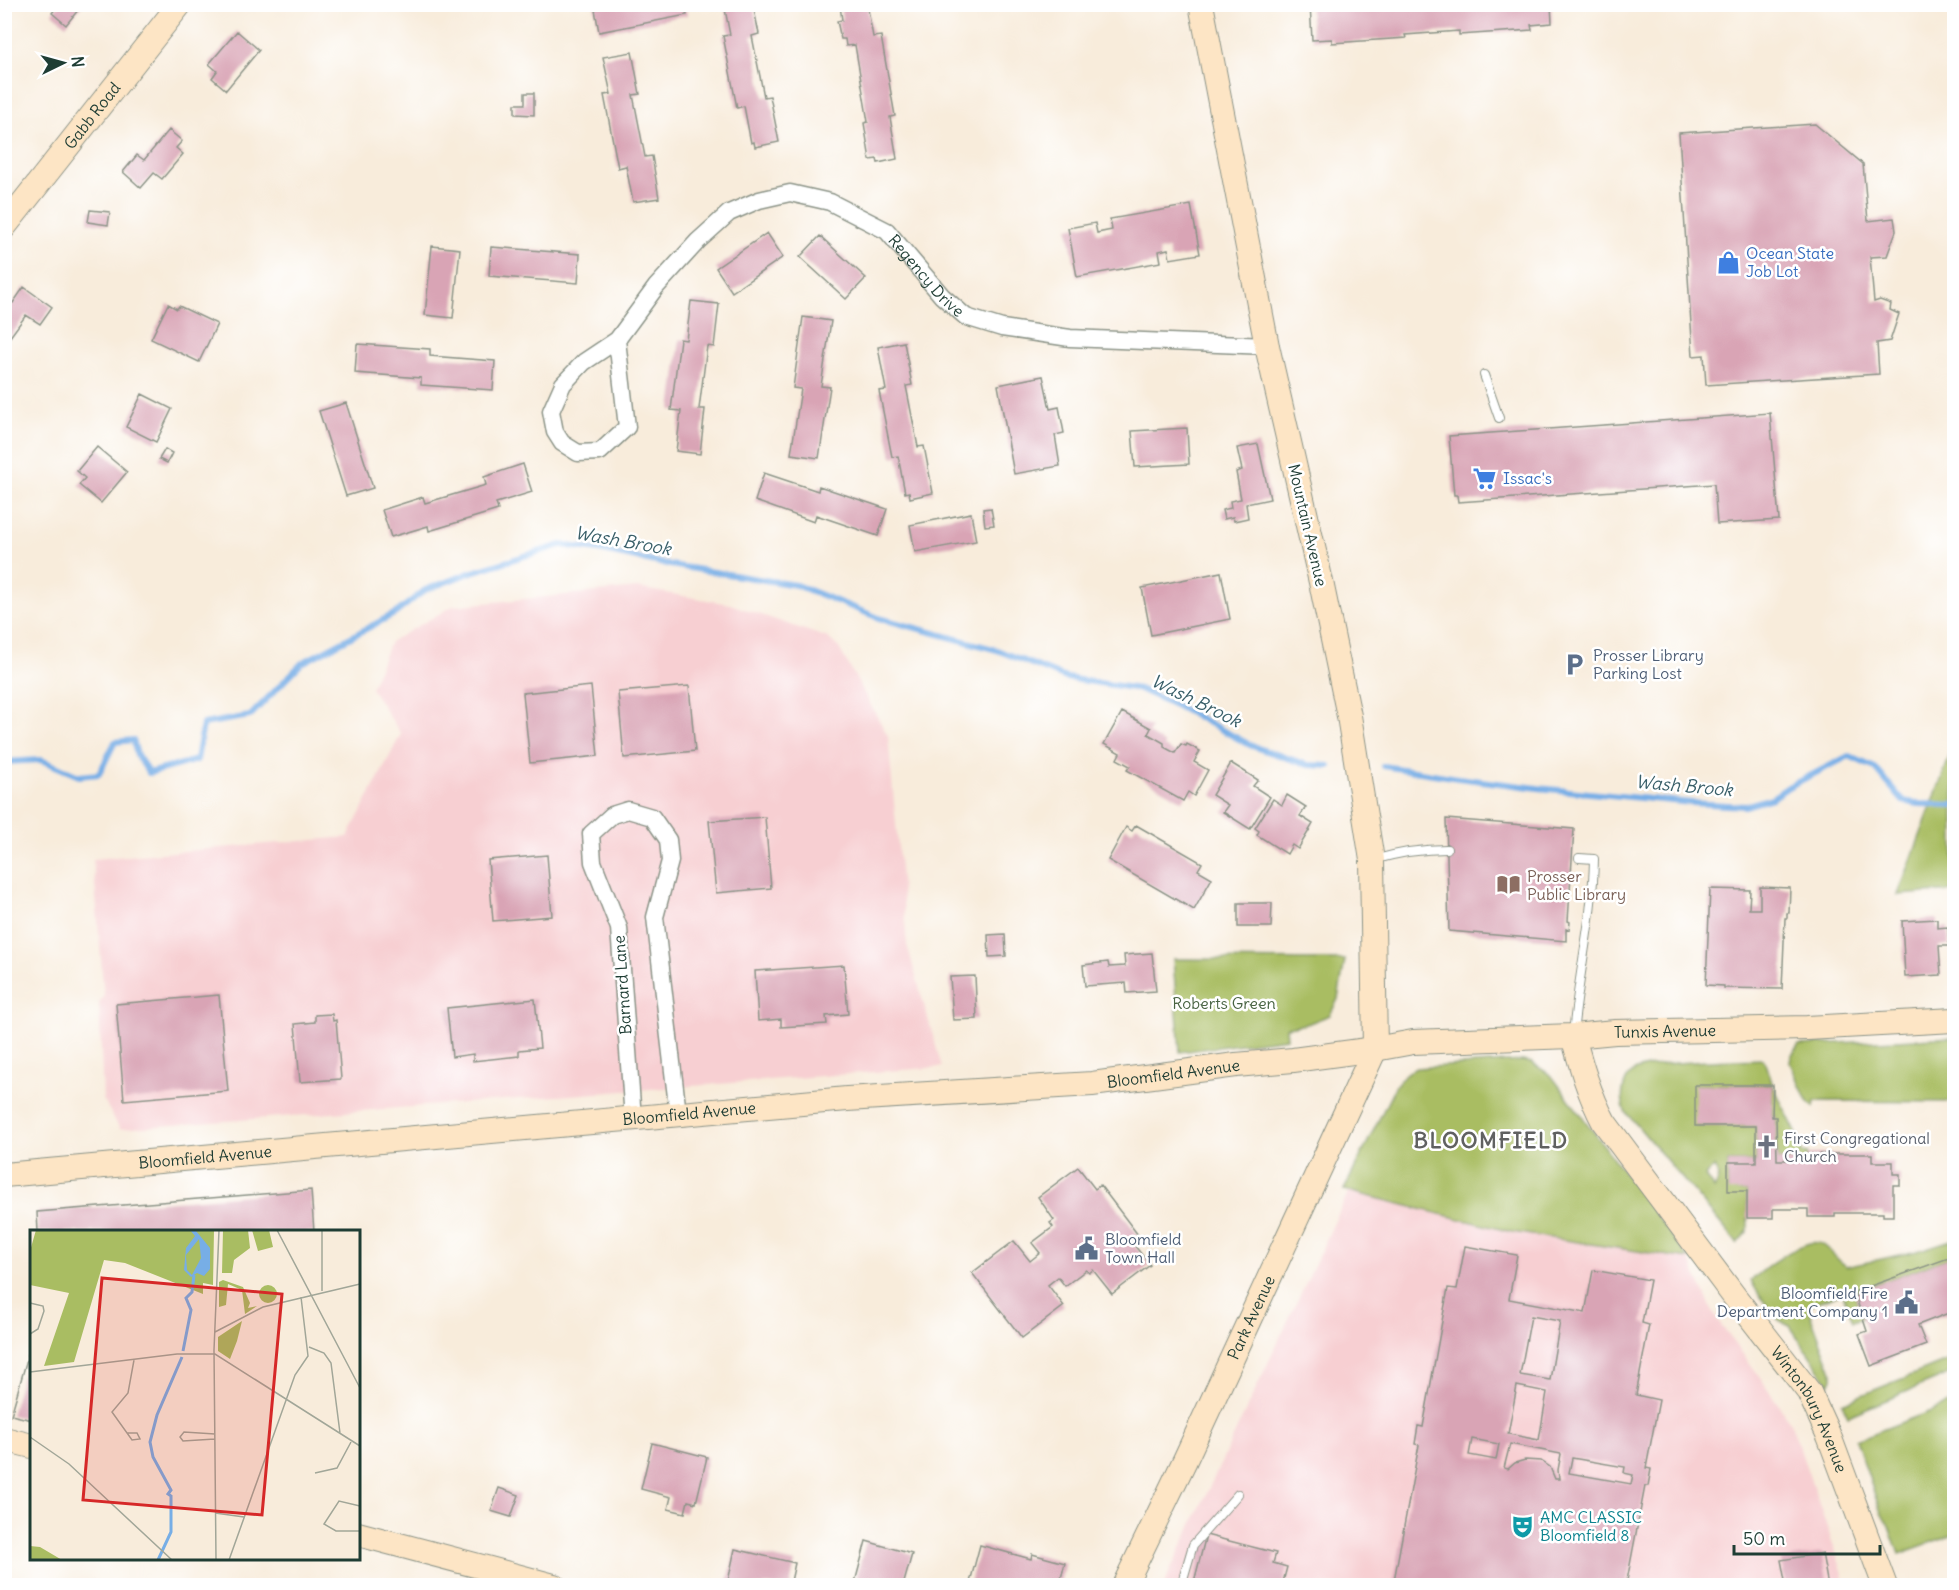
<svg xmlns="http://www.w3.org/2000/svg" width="1959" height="1590" font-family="Delius,sans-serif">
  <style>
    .built { fill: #f7cfd2 }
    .green { fill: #a9bd62; stroke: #647d4b; stroke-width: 1.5; fill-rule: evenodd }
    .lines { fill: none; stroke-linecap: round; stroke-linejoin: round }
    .stream { stroke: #77aee6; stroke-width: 6 }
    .building { fill: #d9a4b5; fill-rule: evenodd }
    .lane-casing { stroke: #8c9488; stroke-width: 10 }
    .street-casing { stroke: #8c9488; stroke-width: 19 }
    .secondary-casing { stroke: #8c9488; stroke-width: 26 }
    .lane { stroke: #fff; stroke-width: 8 }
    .street { stroke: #fff; stroke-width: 16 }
    .secondary { stroke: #fde5c5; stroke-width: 24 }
    .labels { text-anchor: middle; stroke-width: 5; stroke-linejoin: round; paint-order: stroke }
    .street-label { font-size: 16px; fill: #1f3d34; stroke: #fff }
    .shop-label { font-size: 16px; fill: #366cbe; stroke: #fff; text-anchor: start }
    .service-label { font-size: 16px; fill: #4e5e75; stroke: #fff; text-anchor: start }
    .education-label { font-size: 16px; fill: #785e54; stroke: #fff; text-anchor: start }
    .park-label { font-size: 16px; fill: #486342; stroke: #fff }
    .worship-label { font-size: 16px; fill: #5b616d; stroke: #fff; text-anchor: start }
    .culture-label { font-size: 16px; fill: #0d838f; stroke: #fff; text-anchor: start }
    .water-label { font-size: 18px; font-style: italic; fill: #395f69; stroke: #fff }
    .district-label { font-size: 22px; font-weight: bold; letter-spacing: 1.5px; fill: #606161; stroke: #fff }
    .inset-river { fill: none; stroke: #77aee6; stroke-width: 3 }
    .inset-road { fill: none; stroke: #a1a698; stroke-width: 1.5 }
    .view { fill: #d62828; fill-opacity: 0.15; stroke: #d62828; stroke-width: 3 }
    .inset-edge { fill: none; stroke: #1f3d34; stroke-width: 3 }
  </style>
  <rect width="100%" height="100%" fill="#fff"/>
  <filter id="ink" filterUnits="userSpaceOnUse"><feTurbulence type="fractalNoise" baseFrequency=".0167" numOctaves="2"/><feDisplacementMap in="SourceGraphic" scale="12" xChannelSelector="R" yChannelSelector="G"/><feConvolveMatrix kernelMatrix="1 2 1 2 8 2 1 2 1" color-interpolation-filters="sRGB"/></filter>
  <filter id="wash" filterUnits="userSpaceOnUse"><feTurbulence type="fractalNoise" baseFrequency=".008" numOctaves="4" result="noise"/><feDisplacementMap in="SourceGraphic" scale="24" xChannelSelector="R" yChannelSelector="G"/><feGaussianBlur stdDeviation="1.35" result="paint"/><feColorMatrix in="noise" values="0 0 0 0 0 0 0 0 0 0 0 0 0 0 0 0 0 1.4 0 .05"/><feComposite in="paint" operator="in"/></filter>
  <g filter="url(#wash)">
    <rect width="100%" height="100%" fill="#f8ecdb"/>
    <path class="built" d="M637,588L730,604L828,638L839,648L888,736L907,945L942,1067L120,1129L103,1099L99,1002L104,997L93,859L348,837L401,734L371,688L390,642L453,606Z
      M1349,1191L1512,1232L1689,1259L1717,1320L1755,1370L1791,1423L1847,1585L1163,1586Z"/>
    <path class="green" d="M1954,745V891L1898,895Z
      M1173,959L1345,960L1338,999L1330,1015L1307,1024L1286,1027L1287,1038L1180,1052Z
      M1954,1037V1102L1815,1101L1814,1107L1807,1101L1790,1063L1791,1056L1799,1045Z
      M1763,1059L1766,1063L1772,1083L1801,1143V1153L1808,1154V1160H1777L1776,1117H1772V1085H1696V1126H1756V1162H1728V1190L1747,1191L1748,1231L1737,1243L1625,1111C1620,1099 1622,1081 1633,1072C1649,1061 1739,1060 1763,1059ZM1715,1166C1719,1174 1719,1181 1714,1189L1705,1176Z
      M1522,1061L1532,1063L1551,1075L1689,1259L1512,1232L1344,1190L1396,1085L1405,1074L1416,1068Z
      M1954,1239V1256L1854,1292L1863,1318L1853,1321L1842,1293L1807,1306L1832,1372V1378L1829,1384L1790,1326C1777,1322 1757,1294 1751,1280C1764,1270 1805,1235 1821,1244C1830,1250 1838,1260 1846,1267L1917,1251Z
      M1954,1358V1372L1848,1416L1842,1403Z
      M1954,1402V1534L1899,1554L1889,1526L1880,1510L1856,1440Z"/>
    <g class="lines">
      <path class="stream" d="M4,762L41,760L79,776L99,774L115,742L133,740L137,755L149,773L197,760L203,724L250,716L302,663L396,613L425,590L472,572L561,545L598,550L670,565L796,585L879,618L997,650L1066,678L1139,689L1177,706L1252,746L1308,765L1329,766
        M1383,766L1458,778L1538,788L1692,803L1745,806L1772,798L1788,787L1849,756L1875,768L1903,801L1919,804L1954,805"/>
    </g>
    <g id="blocks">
      <path class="building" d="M59,4H83L66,25L52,13Z
        M594,4H685L687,15L599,32Z
        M724,4H753L759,34L752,36L764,97L770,96L779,142L755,147L754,142L751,143L744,106L737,108L723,36L730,35Z
        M847,4H867L873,37L881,36L895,116L890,117L897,159L878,163L877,159L870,160L864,123L868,122L855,45L846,46L845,39H841L837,21L842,20L840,6Z
        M1310,4H1551L1552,23L1531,25L1532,30L1459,35V31L1405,35L1406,38L1332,43V39L1312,40Z
        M237,31L259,50L226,90L212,78L217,71L209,64Z
        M632,52L640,94L633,95L645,157L652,156L659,198L633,202L626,166L618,168L604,95L611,94L603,57Z
        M525,93H534V115L515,114V104H525Z
        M1815,124L1863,164L1868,221L1894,218L1896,231L1887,256L1870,257L1874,302L1880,300L1891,304L1890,310L1899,314L1890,341L1877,343L1879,374L1706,385L1704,355L1693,356L1679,133Z
        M169,130L182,141L176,148L183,154L162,179L154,173L141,188L123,172L137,155L144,160Z
        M1191,205L1200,254L1170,259L1168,249L1159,251L1161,262L1077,277L1068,228L1095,223L1097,233L1112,230L1110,219Z
        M90,210L110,212L108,225L88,222Z
        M767,233L783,257L732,292L716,268Z
        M820,236L866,278L846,299L800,257Z
        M432,246L460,249L453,318L425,315Z
        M491,247L580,254L578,283L489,276Z
        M24,287L52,307L40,324L26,315L10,337L4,333V296L13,303Z
        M691,301L719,304L714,347L707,346L699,409H705L700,454L676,451L681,411L671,410L680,339L686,340Z
        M168,304L177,309L179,306L217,324L199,362L151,339Z
        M803,317L831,321L821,386L830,387L819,458L791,454L801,389L793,388Z
        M904,342L912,385L906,386L918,447L924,446L933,493L910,498L909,492L905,493L898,456L892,457L879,391L886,390L878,347Z
        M357,344L430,349V356L495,361L493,390L421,385V378L355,373Z
        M1043,376L1050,409L1059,407L1064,433L1055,435L1060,466L1014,474L998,385Z
        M142,394L172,409L156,442L126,427Z
        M346,403L373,488L346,496L319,411Z
        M1770,413L1779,520L1717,524L1714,484L1458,502L1457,495H1454L1449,436Z
        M1187,428L1189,464L1135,467L1132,431Z
        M1258,444L1270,499L1246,504L1248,518L1234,521L1233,517L1224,519L1222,510L1231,508L1230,501L1241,499L1236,472L1242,470L1237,448Z
        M97,447L127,472L101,503L79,485L85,478L77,471Z
        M165,449L172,453L167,463L159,459Z
        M523,464L532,492L496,503L498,510L429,531L428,526L391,537L382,510L423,497L425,503L486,485L484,477Z
        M764,473L818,491L819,486L887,509L878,536L816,515L814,522L755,501Z
        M991,508L994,525L985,526L983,509Z
        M971,513L976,541L915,552L910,525Z
        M1221,572L1230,619L1151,635L1142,588Z
        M591,686L598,756L530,763L523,693Z
        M689,686L695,751L624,758L618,692Z
        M1122,712L1151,728L1148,734L1164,743V747L1175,753L1181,744L1186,746L1187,744L1200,751L1194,762L1208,770L1194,796L1188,792L1183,801L1127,770L1130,766L1117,759L1120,753L1104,744Z
        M1231,763L1258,780L1253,786L1270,797L1250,829L1223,812L1228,805L1212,795Z
        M1287,795L1306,807L1300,816L1313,824L1298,849L1292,845L1287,854L1257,835L1259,831L1255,828L1273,799L1282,805Z
        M765,817L771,888L716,893L709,821Z
        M1446,819L1574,829L1568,921L1570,922L1569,930L1566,929V941L1449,931Z
        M1136,825L1202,863L1198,870L1212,878L1194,910L1108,860L1126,827L1132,831Z
        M547,855L552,916L493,921L488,860Z
        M1760,887L1790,888L1789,913H1787V918H1785L1782,989L1724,988V986L1706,985L1710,889L1750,890L1749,909H1760Z
        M1238,903H1272L1271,927H1238Z
        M1937,919V928L1948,927L1949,946H1939L1941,975L1905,977L1902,921Z
        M1005,934L1006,956L989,957L988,935Z
        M1152,953L1156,991L1127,993L1126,983L1085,986L1083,965L1108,962L1109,967L1125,966L1124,955Z
        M844,965L848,1014L826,1016L827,1024L781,1027V1019L758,1021L755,971Z
        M975,976L977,1019L953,1020L950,977Z
        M219,995L228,1091L124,1100L116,1004Z
        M535,999L540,1048L519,1050V1056L473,1061V1054L452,1057L447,1008Z
        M332,1014L333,1021L336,1020L341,1079L300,1082L295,1024L315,1022V1015Z
        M1695,1085H1773L1772,1117H1776L1777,1160H1808V1154H1872V1162H1893V1174H1900V1185H1893V1216H1883V1213H1835V1217H1808V1209H1773V1218H1747V1191H1728V1162H1756V1126H1695Z
        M1078,1167L1095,1189L1100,1185L1138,1235L1131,1241L1150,1265L1112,1294L1093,1270L1089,1273L1086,1270L1065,1286L1058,1277L1048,1285L1064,1306L1022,1338L972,1273L1014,1241L1030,1261L1040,1253L1032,1243L1053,1227L1050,1223L1054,1220L1038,1197Z
        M311,1190L314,1232H38L37,1212Z
        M1465,1246L1517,1255L1509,1299L1585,1313L1593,1270L1650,1280L1642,1323L1649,1325L1636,1395L1659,1400L1646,1468L1651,1469L1648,1486H1645L1626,1586H1393L1419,1445L1415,1444L1418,1426L1423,1427L1448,1288L1457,1289ZM1531,1316L1560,1321L1550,1380L1520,1375ZM1517,1386L1547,1392L1539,1440L1508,1434ZM1472,1439L1499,1444L1496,1460L1469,1455ZM1510,1444L1561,1454L1558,1470L1559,1479H1555L1550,1467L1541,1461L1525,1460L1515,1463L1508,1469L1504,1468ZM1572,1458L1625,1467L1624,1473L1633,1475L1631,1484L1569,1473Z
        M1954,1256V1311L1918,1325L1926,1345L1871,1366L1859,1334L1867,1331L1854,1292Z
        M31,1345H32V1420L11,1415Z
        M652,1443L707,1457L696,1503L688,1501L685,1513L668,1509L671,1497L641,1489Z
        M499,1488L519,1495L511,1517L491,1511Z
        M1206,1535L1276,1553L1273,1563L1287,1567L1282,1586H1193Z
        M866,1541L912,1554L903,1586H854Z
        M980,1545L1031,1559L1032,1554L1065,1563L1059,1586H969Z
        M735,1549L795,1563L790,1586H727Z
        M1822,1553L1828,1586H1786L1781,1560Z"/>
    </g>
  </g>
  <g filter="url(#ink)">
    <use href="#blocks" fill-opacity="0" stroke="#8c9488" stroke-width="1.5"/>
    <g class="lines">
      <defs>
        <path id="lane" d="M1484,375L1499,418
          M1373,860C1397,853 1422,849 1447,849
          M1573,1035C1578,976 1593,918 1594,859L1579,858
          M1181,1586L1193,1545L1238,1494"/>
        <g id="street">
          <path id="s1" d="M617,340L627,427L600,452L578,453L562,443L555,432L551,411L563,384L584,362L617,340L656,287L698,241L729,213L759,200L790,193L830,202L887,231L942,296L966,317L1002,328L1070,338L1267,346"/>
          <path d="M633,1119L619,928L593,862L591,834L612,815L628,810L652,817L668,840L670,861L655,917L678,1114"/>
        </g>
        <g id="secondary">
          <path id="s2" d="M4,227L180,4"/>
          <path id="s3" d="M1573,1036C1581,1066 1589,1094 1604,1122L1734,1296L1809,1392L1829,1436L1885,1586"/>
          <path id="s4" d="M4,1175L847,1099L1092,1084L1236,1065L1293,1060L1375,1049L1413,1042L1573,1036L1615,1032L1807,1028L1954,1020"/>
          <path d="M4,1439L32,1446"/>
          <path d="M358,1534L554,1586"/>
          <path id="s5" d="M1124,1586L1185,1460L1375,1049L1372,860L1349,716L1321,582L1267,346L1201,4"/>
        </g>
      </defs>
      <use href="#lane" class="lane-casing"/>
      <use href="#street" class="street-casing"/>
      <use href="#secondary" class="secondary-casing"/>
      <use href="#lane" class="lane"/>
      <use href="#street" class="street"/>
      <use href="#secondary" class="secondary"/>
    </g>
  </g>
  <defs>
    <symbol id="shop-bare" viewBox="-9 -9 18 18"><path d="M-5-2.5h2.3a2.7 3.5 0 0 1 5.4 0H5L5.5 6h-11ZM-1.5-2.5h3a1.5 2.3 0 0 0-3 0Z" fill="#3f7fe0" stroke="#fff" stroke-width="2.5" paint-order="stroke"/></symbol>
    <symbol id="supermarket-bare" viewBox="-9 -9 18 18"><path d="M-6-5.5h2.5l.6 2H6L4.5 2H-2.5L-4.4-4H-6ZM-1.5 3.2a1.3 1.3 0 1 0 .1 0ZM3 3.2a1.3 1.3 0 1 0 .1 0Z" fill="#3f7fe0" stroke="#fff" stroke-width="2.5" paint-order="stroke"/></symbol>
    <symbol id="parking-bare" viewBox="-9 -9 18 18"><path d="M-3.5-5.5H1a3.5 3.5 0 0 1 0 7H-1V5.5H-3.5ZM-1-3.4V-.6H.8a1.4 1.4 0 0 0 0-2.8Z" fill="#5c6f8a" stroke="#fff" stroke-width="2.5" paint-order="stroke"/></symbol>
    <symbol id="library-bare" viewBox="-9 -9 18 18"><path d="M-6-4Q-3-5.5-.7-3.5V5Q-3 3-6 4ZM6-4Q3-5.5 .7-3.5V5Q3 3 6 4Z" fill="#8d6e63" stroke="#fff" stroke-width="2.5" paint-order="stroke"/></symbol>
    <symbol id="church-bare" viewBox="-9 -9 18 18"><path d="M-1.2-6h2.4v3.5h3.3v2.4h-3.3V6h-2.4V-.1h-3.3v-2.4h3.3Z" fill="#6b7280" stroke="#fff" stroke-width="2.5" paint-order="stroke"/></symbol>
    <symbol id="civic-bare" viewBox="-9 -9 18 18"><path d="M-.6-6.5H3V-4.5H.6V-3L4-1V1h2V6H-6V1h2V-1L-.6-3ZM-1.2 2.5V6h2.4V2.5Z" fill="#5c6f8a" stroke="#fff" stroke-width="2.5" paint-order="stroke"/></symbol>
    <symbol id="theatre-bare" viewBox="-9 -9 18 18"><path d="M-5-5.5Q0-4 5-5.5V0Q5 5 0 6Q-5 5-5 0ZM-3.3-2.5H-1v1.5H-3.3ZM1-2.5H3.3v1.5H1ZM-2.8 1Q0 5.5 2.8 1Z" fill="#0f9aa8" stroke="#fff" stroke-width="2.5" paint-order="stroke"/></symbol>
  </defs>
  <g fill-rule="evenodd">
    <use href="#shop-bare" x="1712" y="246" width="33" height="33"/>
    <use href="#supermarket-bare" x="1468" y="462" width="33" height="33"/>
    <use href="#parking-bare" x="1558" y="648" width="33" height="33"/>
    <use href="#library-bare" x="1492" y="868" width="33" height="33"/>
    <use href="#church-bare" x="1750" y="1130" width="33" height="33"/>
    <use href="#civic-bare" x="1070" y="1232" width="33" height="33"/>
    <use href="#civic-bare" x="1890" y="1286" width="33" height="33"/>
    <use href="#theatre-bare" x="1506" y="1510" width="33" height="33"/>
  </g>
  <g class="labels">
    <g class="street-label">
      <text dy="6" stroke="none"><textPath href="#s2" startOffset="142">Gabb Road</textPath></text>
      <text dy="6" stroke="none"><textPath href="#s1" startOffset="698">Regency Drive</textPath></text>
      <text transform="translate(1308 525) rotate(77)" y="6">Mountain Avenue</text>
      <text transform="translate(622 985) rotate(-94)" y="6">Barnard Lane</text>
      <text dy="6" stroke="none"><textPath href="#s4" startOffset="1668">Tunxis Avenue</textPath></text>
      <text dy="6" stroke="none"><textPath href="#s4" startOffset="1174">Bloomfield Avenue</textPath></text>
      <text dy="6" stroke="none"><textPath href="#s4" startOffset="688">Bloomfield Avenue</textPath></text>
      <text dy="6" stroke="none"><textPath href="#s4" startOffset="202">Bloomfield Avenue</textPath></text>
      <text dy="6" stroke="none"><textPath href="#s5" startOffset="297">Park Avenue</textPath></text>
      <text dy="6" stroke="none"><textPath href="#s3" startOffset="446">Wintonbury Avenue</textPath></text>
    </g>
    <g class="shop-label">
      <text x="1746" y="259">Ocean State<tspan x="1746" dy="18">Job Lot</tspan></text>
      <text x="1503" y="484">Issac's</text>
    </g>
    <g class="service-label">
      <text x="1593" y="661">Prosser Library<tspan x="1593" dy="18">Parking Lost</tspan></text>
      <text x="1105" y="1245">Bloomfield<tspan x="1105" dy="18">Town Hall</tspan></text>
      <text x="1888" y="1299" text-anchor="end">Bloomfield Fire<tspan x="1888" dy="18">Department Company 1</tspan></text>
    </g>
    <g class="education-label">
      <text x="1527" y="882">Prosser<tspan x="1527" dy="18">Public Library</tspan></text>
    </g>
    <g class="park-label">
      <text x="1224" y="1009">Roberts Green</text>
    </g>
    <g class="worship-label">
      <text x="1784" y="1144">First Congregational<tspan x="1784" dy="18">Church</tspan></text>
    </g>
    <g class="culture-label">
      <text x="1540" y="1523">AMC CLASSIC<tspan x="1540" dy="18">Bloomfield 8</tspan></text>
    </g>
    <g class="water-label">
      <text transform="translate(623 541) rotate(10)" y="6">Wash Brook</text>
      <text transform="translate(1196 701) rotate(26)" y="6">Wash Brook</text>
      <text transform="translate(1684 786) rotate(5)" y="6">Wash Brook</text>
    </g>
    <g class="district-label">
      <text x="1491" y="1148">BLOOMFIELD</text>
    </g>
  </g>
  <g transform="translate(30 1230)">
    <rect width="330" height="330" fill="#f8ecdb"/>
    <path d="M6,0H184L183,55L173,53V64L95,33L74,30L44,132L14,136L39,63L0,55V21ZM193,0H218L220,18L204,30L202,43H192ZM222,0H239L243,17L228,21ZM193,50L213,57L220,73L218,78L227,76L215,84L212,60L198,54L196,75L189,77V52ZM229 64a9 9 0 1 1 18 0a9 9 0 1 1-18 0ZM212,91L207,111L200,129L188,121V107ZM0,316L10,317L32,330H0Z" fill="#a9bd62"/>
    <path d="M160,0L166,1L180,18V39L174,46L167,43L161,47L154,40L156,18L165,6ZM169,9L171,28L162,45L157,40L156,25Z" fill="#77aee6" fill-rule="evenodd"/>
    <path class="inset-river" d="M153,121L161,80L156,68L162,62L164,45M128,330L141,302V266L138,264L141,260L123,227L120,212L127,185L152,127"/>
    <path class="inset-road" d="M247,0L330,158M292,61V0M0,73L13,76L14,81L8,99L0,104M185,102L233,77L330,54M279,117L294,123L301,133L310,203M0,142L147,124H185L330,216M97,203H107L110,209L102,210L82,182L98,163L104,130M185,204L154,202L150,207L153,211L185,209M0,207L39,234L142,330M285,243L307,238L321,212M330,276L309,271L294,294L306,301H330M185,283L214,287M186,330L184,120L189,0M199,330L265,145L278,126L271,67"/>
    <path class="view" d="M72,48L252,64L232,285L53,270Z"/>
    <rect width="330" height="330" class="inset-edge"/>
  </g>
  <rect width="1959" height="1590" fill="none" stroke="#fff" stroke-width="24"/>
  <g transform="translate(63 63) rotate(85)" stroke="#ffffff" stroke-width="4.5" paint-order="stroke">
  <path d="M0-4.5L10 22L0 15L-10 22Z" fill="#1f3d34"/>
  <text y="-9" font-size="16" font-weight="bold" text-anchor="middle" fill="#1f3d34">N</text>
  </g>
  <path d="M1734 1545v9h146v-9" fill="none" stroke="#1f3d34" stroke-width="3"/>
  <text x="1743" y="1545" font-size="18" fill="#1f3d34" stroke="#ffffff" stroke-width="4.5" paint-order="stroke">50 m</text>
</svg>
